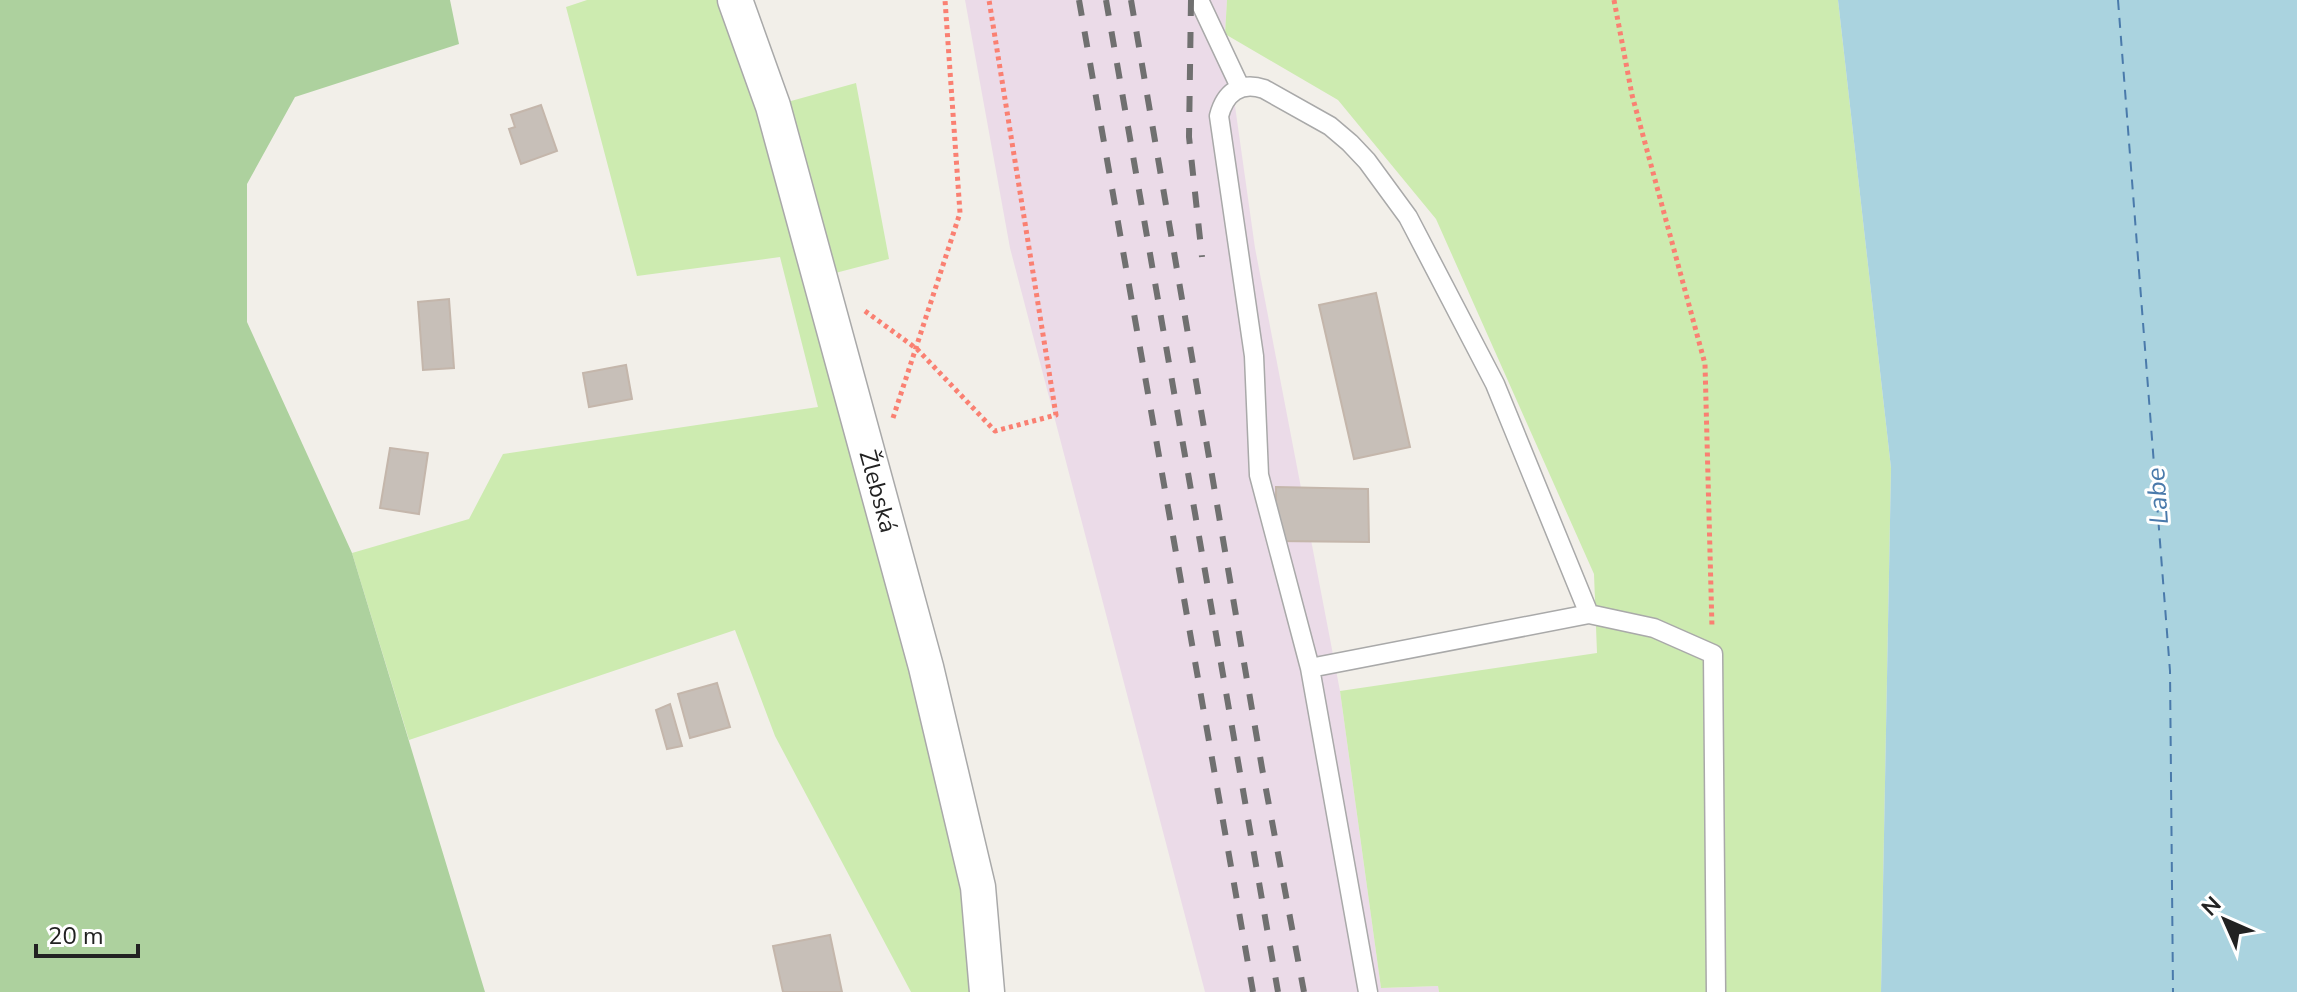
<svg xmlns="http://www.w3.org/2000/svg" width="2297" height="992" font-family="'Nunito Sans',sans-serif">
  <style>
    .industrial { fill: #ebdbe8 }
    .grass { fill: #cdebb0 }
    .forest { fill: #add19e }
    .water { fill: #aad3df }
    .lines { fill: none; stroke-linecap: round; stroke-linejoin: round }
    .ferry { stroke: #4a7aab; stroke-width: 2; stroke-dasharray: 10 8; stroke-linecap: butt }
    .building { fill: #c7bfb8; stroke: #c4b6ab; stroke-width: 2 }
    .lane-casing { stroke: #a9a9a9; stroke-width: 21 }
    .street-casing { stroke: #a9a9a9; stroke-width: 37 }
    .path { stroke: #fa8072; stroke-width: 5; stroke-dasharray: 4 4; stroke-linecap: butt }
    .lane { stroke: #fff; stroke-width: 18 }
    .street { stroke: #fff; stroke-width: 34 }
    .rail { stroke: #707070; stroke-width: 6; stroke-dasharray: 16 16; stroke-linecap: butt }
    .labels { text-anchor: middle; stroke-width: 6; stroke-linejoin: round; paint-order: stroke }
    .street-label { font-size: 24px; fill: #222; stroke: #fff }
    .water-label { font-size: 26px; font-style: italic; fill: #4a7aab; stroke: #fff }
  </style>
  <rect width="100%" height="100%" fill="#f2efe9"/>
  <path class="industrial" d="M965,0H1227L1225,35L1255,248L1340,691L1381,988L1438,986L1439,992H1205L1010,248Z"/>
  <path class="grass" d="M587,0H735L773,106L856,83L889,259L820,277L987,992H911L775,736L735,630L409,740L352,553L469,519L503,454L818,407L780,257L637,276L566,7Z
    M1227,0H1838L1891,468L1881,992H1439L1438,986L1381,988L1340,691L1597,653L1594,574L1436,219L1338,100L1225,34Z"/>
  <path class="forest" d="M0,0H450L459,44L295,97L247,184V322L352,553L485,992H0Z"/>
  <path class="water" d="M1838,0H2297V992H1881L1891,468Z"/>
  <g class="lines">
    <path class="ferry" d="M2118,0L2170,671L2173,992"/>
  </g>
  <path class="building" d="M541,105L557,151L521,164L509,129L515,127L511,115Z
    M1376,293L1410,447L1354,459L1319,305Z
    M449,299L454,368L423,370L418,302Z
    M626,365L632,399L589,407L583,373Z
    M390,448L428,453L419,514L380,508Z
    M1276,487L1368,489L1369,542L1276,541Z
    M717,683L730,727L690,738L678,694Z
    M670,704L682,746L667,749L656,710Z
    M830,935L842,992H783L773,946Z"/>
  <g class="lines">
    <defs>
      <path id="lane" d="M1199,0L1240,87
        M1310,668L1259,475L1254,356L1219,116C1225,93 1240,81 1264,89L1330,126L1350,143L1367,161L1408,217L1495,384L1589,614
        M1368,992L1310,668L1589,614L1654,628L1713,654L1716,992"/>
      <g id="street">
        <path id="s1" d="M735,0L773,106L926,667L978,887L987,992"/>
      </g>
    </defs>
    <use href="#lane" class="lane-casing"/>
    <use href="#street" class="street-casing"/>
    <path class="path" d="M1614,0L1632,95L1705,364L1712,628
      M865,311L917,349L995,431L1056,415L989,0
      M893,418L960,213L945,0"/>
    <use href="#lane" class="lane"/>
    <use href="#street" class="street"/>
    <path class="rail" d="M1079,0L1253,992
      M1106,0L1278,992
      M1131,0L1262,768L1304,992
      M1191,0L1189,137L1202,257"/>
  </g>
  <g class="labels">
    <g class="street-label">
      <text dy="8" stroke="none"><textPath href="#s1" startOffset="512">Žlebská</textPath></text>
    </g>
    <g class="water-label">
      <text transform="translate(2157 496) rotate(-94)" y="9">Labe</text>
    </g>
  </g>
  <g transform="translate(2225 920) rotate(315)" stroke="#ffffff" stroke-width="6" paint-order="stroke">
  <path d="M0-6L14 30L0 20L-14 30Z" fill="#222222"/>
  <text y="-12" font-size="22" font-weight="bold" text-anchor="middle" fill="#222222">N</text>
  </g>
  <path d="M36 944v12h102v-12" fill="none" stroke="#222222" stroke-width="4"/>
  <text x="48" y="944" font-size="24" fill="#222222" stroke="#ffffff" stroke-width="6" paint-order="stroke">20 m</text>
</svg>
